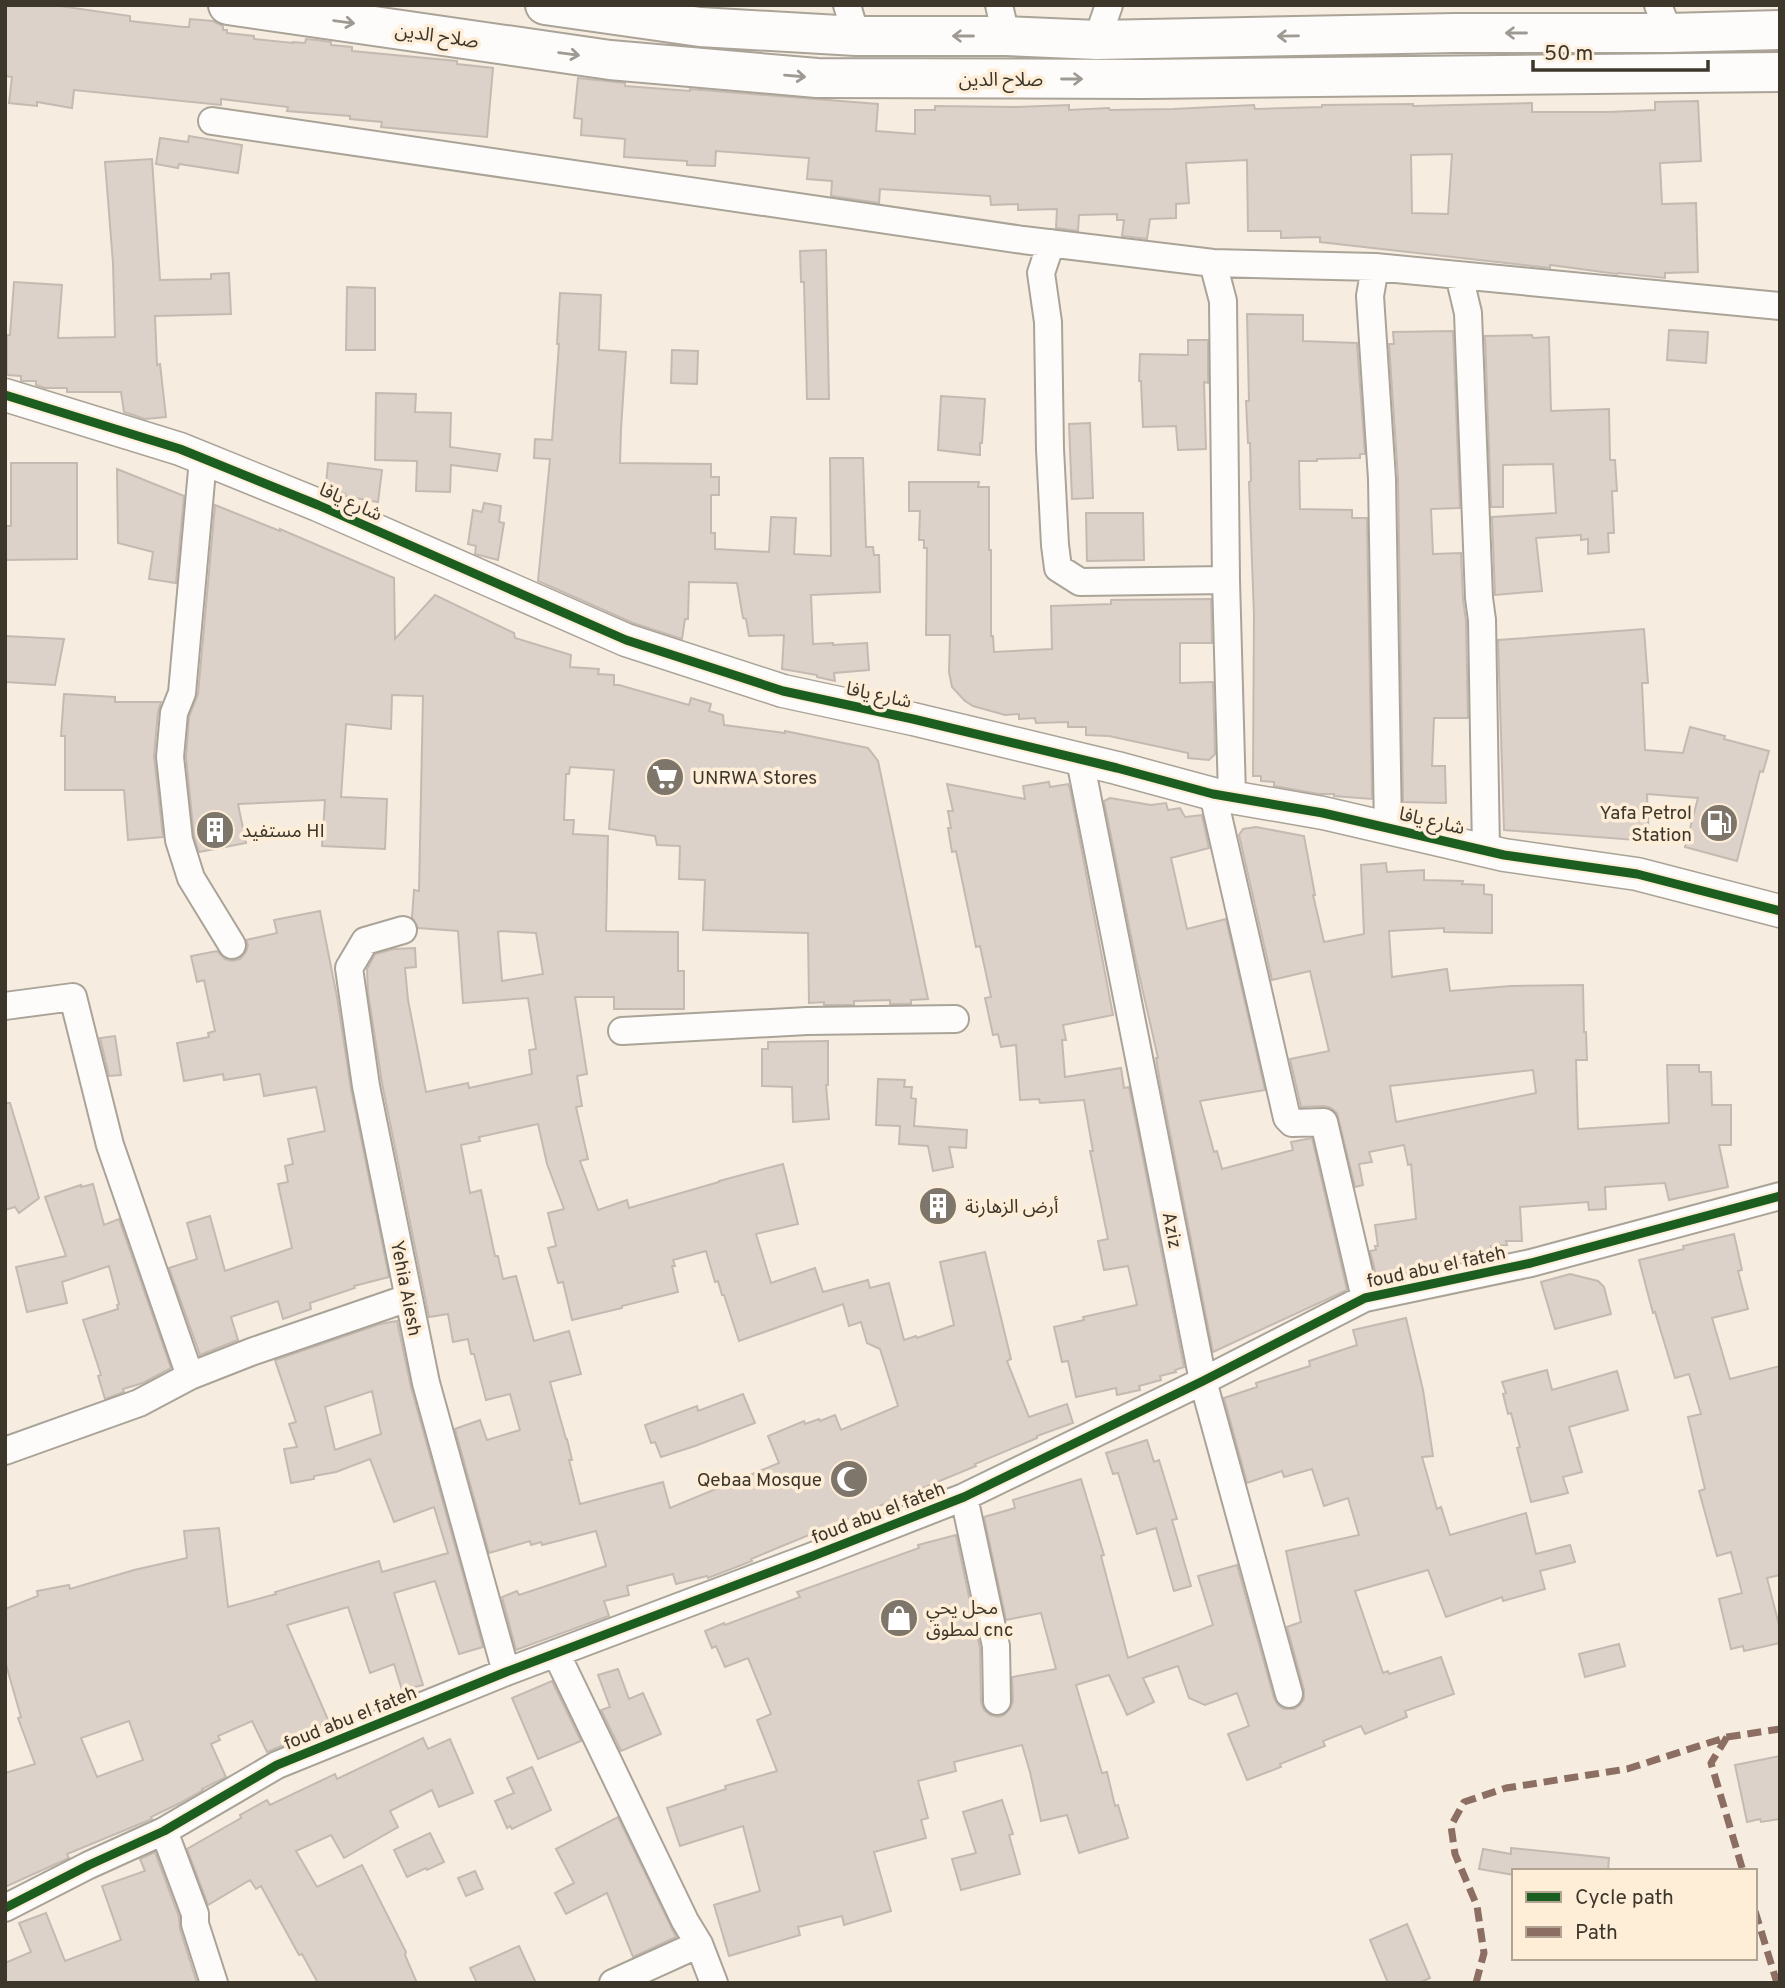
<svg xmlns="http://www.w3.org/2000/svg" width="1785" height="1988" font-family="Overpass,'Noto Sans Arabic',sans-serif">
  <style>
    .building { fill: #dcd2c9; stroke: #c4bab1; stroke-width: 2; fill-rule: evenodd }
    .lines { fill: none; stroke-linecap: round; stroke-linejoin: round }
    .minor-casing { stroke: #aaa398; stroke-width: 30 }
    .tertiary-casing { stroke: #aaa398; stroke-width: 35 }
    .trunk-casing { stroke: #aaa398; stroke-width: 42 }
    .minor { stroke: #fefcfa; stroke-width: 26 }
    .tertiary { stroke: #fefcfa; stroke-width: 32 }
    .trunk { stroke: #fefcfa; stroke-width: 38 }
    .quiet { stroke: #8d6e63; stroke-width: 7; stroke-dasharray: 14 7; stroke-linecap: butt }
    .cycleway-casing { stroke: #feeed8; stroke-width: 13 }
    .cycleway { stroke: #1b5e20; stroke-width: 9 }
    .oneway { stroke: #9e9992 }
    .labels { text-anchor: middle; stroke-width: 7; stroke-linejoin: round; paint-order: stroke }
    .street-label { font-size: 19px; fill: #3d362b; stroke: #feeed8 }
    .poi-label { font-size: 19px; fill: #3d362b; stroke: #feeed8; text-anchor: start }
  </style>
  <rect width="100%" height="100%" fill="#f6ede0"/>
  <path class="building" d="M5,5H53L130,16V21L184,27H189L190,19L213,21L223,26V30H227V33L254,36V39L293,43V42L305,43L306,39L317,40L331,42V45L352,47V51L457,61V64L493,68L487,137L381,127L382,122L350,119V116L287,111L288,107L221,99V105L74,90L72,108L37,102V106L9,103L12,77L5,76Z
    M578,78L625,83V86L690,91V89L878,104L876,131L915,134V110H935V106L1014,107L1069,105V110L1109,108L1110,110L1173,109L1254,105L1255,109L1322,107V105L1413,104V106L1532,103V112H1608L1655,110V102L1698,101L1701,161L1660,163L1662,204L1696,203L1698,272L1665,273V278L1618,273L1617,274L1550,265V268L1320,242V237L1281,238V231H1248L1247,160L1186,163L1189,203L1176,204V218L1150,219L1147,239L1122,236L1124,220H1117V214L1079,215L1078,231L1056,228L1057,209L1018,210V204L991,205L990,196L880,189L879,203L831,196L832,181L807,179L809,158L716,151L715,166L687,165V161L624,157L625,139L581,135L582,119L574,118ZM1452,154L1448,214L1412,213L1411,155Z
    M189,136L242,145L238,173L179,164L178,168L156,164L160,138L188,142Z
    M152,159L160,280L211,279V274L229,273L231,314L155,316L157,365L160,364L166,417L145,419L124,412L121,392H67V388H45L36,385V381H21V376L7,375V335H10L14,282L62,285L58,338L115,337L113,263L105,162Z
    M826,250L829,399H807L804,282H801L800,251Z
    M347,287L375,288V350H346Z
    M560,293L601,295L599,350L626,352L621,429L620,463L711,464V477H719V495H711V533H715V549L769,552L771,517L796,518L794,554L831,556L830,458H863L866,547H873L874,555H879L880,592L811,595L813,644L833,643V645L867,643L869,670L834,673L835,681L817,677V675L782,669L784,635L749,636L746,619L743,618L737,583L689,582L688,619H685L682,639L633,623L538,581L550,459L534,458L535,439L552,440L559,344H557Z
    M1247,314L1303,315V341L1357,343L1365,454H1360V458L1317,459V461H1299L1300,509L1352,510V518H1367L1372,799L1334,796V794H1319L1274,786V782L1261,781V776H1253L1254,615L1249,482L1251,481L1250,443H1248L1246,401H1249Z
    M1669,330L1708,332L1706,363L1667,360Z
    M1453,331L1460,508L1431,509L1433,554L1461,553L1463,599L1466,621L1468,718H1434L1432,766H1445L1446,803L1403,802L1398,478L1389,344H1394L1393,332Z
    M1532,335L1533,338L1549,337L1551,411L1609,409L1610,460H1615L1617,491H1612L1614,533H1608L1609,552L1588,554V539L1581,540V535L1536,538L1542,591L1495,595L1492,517L1556,513L1553,464L1503,465V507H1491L1485,336Z
    M1188,340H1208V383L1204,382L1206,449L1178,450L1176,426L1143,427L1141,381H1139L1140,354L1188,355Z
    M672,350L698,351L697,384L671,383Z
    M376,393L416,394L415,412L451,413L450,447L500,454L497,471L451,465L450,492L416,491L417,461L375,460Z
    M941,396L985,399L982,443H980V455L938,450Z
    M1090,423L1093,498L1072,499L1069,424Z
    M11,463H77V559L5,560V526H11Z
    M328,463L382,470L378,502L344,496L345,494L330,490L331,485L326,484Z
    M117,469L184,496L176,583L149,579L153,552L118,543Z
    M909,482H979L978,487H989V550H991V636H993L994,652L1052,649L1051,606L1111,604V600L1211,599L1212,643H1180V683L1213,682L1215,754L1209,760L1188,758V753L1109,736L1086,735V727H1068V722L1036,723L1035,718L1019,719V714L1005,715L973,706L965,701L952,687L949,672L950,635H926L927,548H924V540H919L920,511H909Z
    M484,503L501,506L499,522L504,523L498,560L475,554L476,546L468,544L473,510L482,512Z
    M215,505L280,531V529L394,578L395,639L435,595L514,633L515,638L571,655L570,667L599,669L598,674L614,675V685H619L689,705L691,698L711,704L709,711L723,715L724,725L785,733V731L868,748L878,761L928,999L911,1000V1004H890V1000L854,1001V1005H824V1002L809,1003L808,933L703,930L705,880L679,879L680,846L657,845L655,836L609,829L614,770L570,767L569,774H566L564,820H574L573,834L608,836L606,931L678,932V971H684V1009H614V997H575L587,1074L577,1076L582,1106L576,1107L588,1159L580,1161L598,1210L627,1200L629,1208L719,1182V1181L783,1164L798,1224L756,1234L771,1283L815,1268L823,1292L868,1280L870,1288L889,1283L904,1340L916,1336L917,1338L954,1325L940,1262L985,1252L1011,1359L1007,1361L1029,1417L1067,1404L1073,1423L1037,1436V1438L975,1464L976,1466L751,1559L752,1561L708,1578L707,1576L676,1584L673,1574L627,1586L629,1595L604,1601L609,1616L516,1650L502,1597L517,1591L519,1595L606,1566L596,1531L542,1545L541,1542L531,1545L530,1541L489,1553L455,1429L480,1420L487,1440L520,1430L510,1394L486,1400L474,1354H471L468,1339L453,1342L448,1314L429,1317L382,1083L368,993L367,969L375,954L394,949L415,948L416,967L405,968L408,1000L426,1092L468,1083L469,1088L532,1074L529,1050L536,1049L528,998L463,1003L458,931L418,928L412,917L414,890L419,891L423,696L392,695L391,729L346,724L341,797L387,799L385,849L322,846L325,800L238,804L246,843L199,852L194,837L186,757L189,717L198,694ZM501,931L536,933L543,974L502,981L498,932ZM538,1124L547,1164L564,1209L548,1213L556,1246L548,1248L558,1283L563,1282L572,1320L622,1308V1306L678,1292L672,1266H675L673,1260L706,1251L715,1282L718,1281L722,1295H724L739,1341L843,1304L849,1326L861,1322L867,1343L880,1349L898,1406L841,1430L835,1415L820,1421L819,1419L805,1424L804,1421L768,1436L779,1463L670,1508L663,1482L580,1504L569,1460H572L567,1439H566L550,1382L581,1374L569,1331L534,1341L516,1276L503,1279L498,1256H495L481,1190L470,1193L461,1145L480,1141L479,1137Z
    M1086,513H1143L1144,560L1087,561Z
    M1644,629L1648,683H1642L1645,750L1683,753L1690,727L1725,736L1724,739L1769,751L1763,772L1760,771L1737,861L1685,847L1698,798L1647,794L1649,841L1504,830L1498,640Z
    M5,636L64,639L55,685L5,682Z
    M64,694L115,697V702H161L158,712L154,756L163,837L128,840L124,790H65V736H61Z
    M1049,782L1050,787L1068,784L1070,789L1113,1015L1063,1025L1066,1040H1062L1065,1077L1121,1068L1124,1088L1129,1087L1184,1367L1175,1370L1176,1372L1160,1376L1161,1380L1139,1386L1140,1390L1117,1395L1116,1388L1076,1397L1068,1361L1062,1362L1054,1327L1084,1320L1083,1317L1137,1305L1128,1266L1104,1270L1098,1241L1108,1239L1090,1151H1093L1084,1100L1040,1103L1039,1099L1020,1100L1016,1045L1001,1047L998,1034L993,1035L985,998L991,997L980,946L976,947L956,851L952,852L948,828H951L948,811H953L947,784L1025,799L1023,786Z
    M1110,798L1151,805L1166,803L1168,810L1180,808L1185,817L1202,815L1209,848L1171,858L1187,929L1226,919L1265,1090L1200,1101L1214,1152L1217,1151L1222,1169L1293,1150L1291,1142L1312,1138L1347,1290L1213,1352L1160,1082L1156,1058H1158L1136,961L1104,801Z
    M1256,827L1304,836L1315,895H1313L1324,942L1364,934L1361,865L1386,863L1387,872L1424,870V880L1463,881L1462,884L1484,885V894L1492,895V933L1444,932V928L1389,931L1392,977L1447,969L1450,991L1511,986L1583,985L1584,1032H1586L1587,1060H1576L1578,1129L1669,1123L1667,1065H1699V1072H1711L1712,1105H1731V1145H1719L1728,1187L1669,1200L1665,1183L1605,1187L1606,1209L1589,1210L1588,1202L1520,1207L1522,1241H1506L1507,1245L1491,1246V1251L1462,1252V1254L1457,1255V1260L1432,1262V1266L1407,1268L1408,1273L1377,1279L1370,1251L1376,1250L1375,1246H1378L1375,1225L1416,1219L1411,1164L1408,1165L1404,1145L1369,1152L1372,1162L1359,1164L1363,1185L1355,1187L1337,1113L1331,1108L1324,1106L1301,1107L1290,1059L1329,1051L1310,971L1272,980L1239,835L1243,829ZM1533,1070L1536,1093L1396,1122L1390,1086Z
    M320,911L337,997L351,1089L389,1277L354,1286L355,1288L310,1303L311,1309L283,1319L278,1301L231,1317L238,1340L200,1355L169,1268L197,1259L187,1223L210,1216L225,1271L292,1248L278,1184L288,1182L285,1166L293,1164L288,1139L325,1131L316,1087L264,1096L260,1074L224,1080L223,1074L184,1081L177,1043L209,1037L208,1033L215,1031L204,980L197,982L191,956L217,951L225,959L232,961L240,959L246,952L248,945L246,940L277,933L274,920Z
    M115,1036L121,1075L109,1076L100,1038Z
    M828,1041V1085H826L829,1119L793,1122L792,1087L762,1086V1049H768V1042Z
    M878,1079L905,1080L904,1087H912L911,1098L916,1099L914,1126L967,1130L966,1148L949,1147L953,1167L933,1171L928,1146L899,1144L900,1126L876,1125Z
    M5,1103H10L39,1198L19,1213L15,1207L5,1210Z
    M93,1184L104,1225L119,1219L171,1368L143,1383L123,1389L124,1392L105,1399L98,1376L101,1375L83,1320L118,1309L117,1305L119,1304L109,1266L62,1282L67,1303L27,1312L16,1267L66,1256L45,1197L81,1185V1187Z
    M951,1195L953,1214L926,1216L923,1198Z
    M1734,1234L1742,1270L1738,1271L1748,1309L1712,1318L1730,1379L1780,1366V1575L1767,1578L1780,1629V1643L1744,1651L1743,1646L1731,1649L1719,1599L1742,1593L1731,1552L1717,1556L1699,1491L1705,1489L1688,1417L1701,1414L1689,1374L1675,1378L1655,1312L1653,1313L1639,1260L1684,1249L1683,1246Z
    M1570,1274L1598,1281L1604,1287L1611,1314L1555,1329L1541,1282Z
    M1406,1318L1423,1390L1433,1456L1422,1457L1437,1509L1441,1507L1450,1535L1526,1513L1536,1554L1570,1545L1575,1562L1540,1571L1545,1589L1503,1601L1502,1597L1446,1617L1428,1570L1355,1591L1383,1673L1388,1671L1389,1674L1441,1657L1454,1694L1405,1711L1407,1717L1365,1734L1361,1726L1323,1741L1325,1746L1280,1764L1281,1767L1247,1780L1228,1734L1249,1726L1237,1693L1205,1705L1189,1698L1178,1666L1143,1678L1154,1702L1127,1715L1109,1675L1076,1685L1102,1773L1107,1772L1115,1806L1118,1805L1128,1838L1079,1853L1067,1815L1041,1821L1030,1772L1022,1745L954,1762L956,1771L918,1781L928,1818L921,1820L926,1838L874,1852L891,1911L844,1925L842,1916L798,1927L800,1935L729,1956L714,1905L760,1891L743,1826L680,1846L667,1808L726,1789L725,1786L777,1771L757,1720L771,1714L748,1658L725,1667L716,1646L712,1648L705,1631L724,1623L725,1625L800,1597L797,1592L919,1548L918,1545L956,1535L980,1648L981,1702L984,1710L990,1715L998,1717L1004,1715L1010,1709L1013,1701L1012,1677L1056,1669L1041,1613L1006,1620L984,1517L1015,1508L1013,1500L1081,1479L1104,1555L1101,1556L1128,1658L1213,1625L1198,1576L1237,1565L1274,1698L1278,1705L1284,1709H1294L1300,1705L1304,1699V1690L1287,1627L1301,1622L1286,1551L1359,1535L1348,1498L1324,1506L1312,1469L1284,1477L1282,1471L1247,1483L1224,1398L1257,1387L1256,1383L1310,1366L1309,1361L1357,1345L1353,1330Z
    M397,1321L411,1387L483,1647L459,1654L435,1581L394,1593L423,1685L402,1690L394,1664L370,1673L348,1607L287,1625L329,1722L294,1737L296,1740L267,1752L252,1721L218,1736L220,1740L211,1744L226,1777L202,1789L203,1790L180,1803L151,1817L152,1819L67,1854L69,1858L5,1887V1773L35,1764L18,1718L21,1717L5,1661V1609L38,1596L37,1591L69,1585L70,1589L134,1570L187,1558L184,1531L219,1528L228,1607L276,1594L275,1592L379,1561L382,1572L448,1553L434,1507L394,1522L370,1459L336,1472L314,1476V1479L291,1483L284,1449L297,1447L289,1424L296,1422L275,1360L380,1324ZM372,1391L381,1434L335,1450L325,1407ZM129,1721L143,1760L97,1777L81,1738Z
    M1547,1370L1552,1390L1617,1371L1628,1410L1569,1427L1582,1472L1563,1477L1568,1493L1531,1502L1517,1448L1520,1447L1511,1413L1508,1414L1503,1394L1506,1393L1502,1382Z
    M743,1394L755,1423L695,1446L661,1457L655,1442L651,1443L645,1425L697,1406L698,1411Z
    M1147,1440L1154,1462L1159,1460L1177,1519L1172,1520L1191,1586L1174,1591L1156,1528L1137,1534L1118,1473L1113,1474L1106,1453Z
    M1619,1644L1625,1666L1585,1677L1579,1654Z
    M618,1669L629,1699L643,1693L661,1734L621,1751L601,1710L610,1707L598,1675Z
    M552,1681L581,1741L538,1759L512,1698Z
    M423,1738L428,1749L450,1739L473,1793L439,1807L432,1790L390,1811L398,1827L344,1858L331,1835L296,1851L317,1887L362,1865L406,1952L405,1955L417,1983H318L302,1954L299,1955L261,1886L256,1889L250,1880L208,1905L187,1849L241,1818L240,1815L267,1800L270,1805L335,1774L337,1779Z
    M1780,1756V1819L1761,1822L1760,1819L1747,1822L1735,1765Z
    M532,1767L551,1810L512,1829L510,1826L507,1828L495,1801L514,1793L507,1778Z
    M1002,1800L1013,1834L1009,1835L1020,1874L961,1890L952,1859L976,1853L963,1812Z
    M618,1817L676,1937L633,1957L607,1893L566,1914L555,1893L574,1883L556,1849Z
    M430,1833L444,1862L427,1870L426,1868L407,1877L394,1850Z
    M1511,1848L1609,1858L1608,1871H1514V1875L1479,1869L1483,1849L1511,1854Z
    M155,1852L179,1917L180,1929L197,1983H5V1963L31,1952L19,1923L46,1913L65,1961L121,1940L102,1886L145,1871L140,1859Z
    M475,1871L483,1889L466,1896L458,1878Z
    M1407,1924L1430,1978L1419,1983H1388L1370,1940Z
    M519,1946L536,1983H477L470,1968Z"/>
  <g class="lines">
    <defs>
      <path id="minor" d="M847,5L856,36
        M999,5L1006,36
        M1658,5L1669,33
        M1097,40L1109,5
        M212,121L1023,240L1213,263L1375,267L1780,306
        M1051,243L1041,273L1048,322L1050,449L1055,545L1058,568L1080,582L1226,580
        M1213,263L1223,301L1226,580L1232,796
        M1375,267L1370,296L1382,479L1388,828
        M1459,275L1468,313L1479,598L1482,620L1486,850
        M203,459L182,693L174,713L170,757L179,840L191,878L232,945
        M1080,760L1203,1381L1289,1694
        M1213,794L1287,1118L1292,1123L1324,1122L1365,1298
        M403,930L365,941L349,968L366,1086L426,1383L506,1672
        M5,1006L73,997L110,1145L190,1376
        M622,1031L807,1021L955,1019
        M5,1451L139,1403L190,1376L251,1352L408,1298
        M964,1497L996,1646L997,1701
        M556,1653L685,1921L699,1944L714,1983
        M164,1831L195,1914V1924L214,1983
        M5,1908L89,1865L164,1831L277,1765L506,1672L813,1556L964,1497L1203,1381L1365,1298L1531,1263L1780,1196
        M613,1983L699,1944"/>
      <path id="tertiary" d="M5,395L180,449L318,505L626,640L783,691L913,719L1117,768L1213,794L1323,813L1504,855L1637,874L1780,911"/>
      <path id="trunk" d="M228,5L610,60L817,78L1144,79L1780,72
        M545,5L700,27L856,36H1006L1097,40L1455,33H1669L1780,30"/>
    </defs>
    <use href="#minor" class="minor-casing"/>
    <use href="#tertiary" class="tertiary-casing"/>
    <use href="#trunk" class="trunk-casing"/>
    <use href="#minor" class="minor"/>
    <use href="#tertiary" class="tertiary"/>
    <use href="#trunk" class="trunk"/>
    <path class="quiet" d="M1727,1737L1711,1763L1743,1871
      M1755,1911L1777,1983
      M1476,1983L1484,1953L1477,1906L1455,1854L1451,1826L1464,1802L1506,1788L1627,1769L1727,1737L1780,1729"/>
    <defs>
      <path id="cycleway" d="M5,395L180,449L318,505L626,640L783,691L913,719L1117,768L1213,794L1323,813L1504,855L1637,874L1780,911
        M5,1908L89,1865L164,1831L277,1765L506,1672L813,1556L964,1497L1203,1381L1365,1298L1531,1263L1780,1196"/>
    </defs>
    <use href="#cycleway" class="cycleway-casing"/>
    <use href="#cycleway" class="cycleway"/>
  </g>
  <defs><path id="oneway-shaft" d="M-6 0H5M1.5-3L5.5 0L1.5 3" fill="none" stroke-width="1.6" stroke-linecap="round" stroke-linejoin="round" transform="scale(1.75)"/></defs>
  <g class="oneway">
    <use href="#oneway-shaft" transform="translate(344 22) rotate(8)"/>
    <use href="#oneway-shaft" transform="translate(1516 33) rotate(180)"/>
    <use href="#oneway-shaft" transform="translate(963 36) rotate(180)"/>
    <use href="#oneway-shaft" transform="translate(1288 36) rotate(179)"/>
    <use href="#oneway-shaft" transform="translate(569 54) rotate(8)"/>
    <use href="#oneway-shaft" transform="translate(795 76) rotate(5)"/>
    <use href="#oneway-shaft" transform="translate(1072 79)"/>
  </g>
  <defs>
    <symbol id="supermarket-disc" viewBox="-11 -11 22 22"><circle r="9.5" fill="#7e766a" stroke="#feeed8"/><path d="M-6-5.5h2.5l.6 2H6L4.5 2H-2.5L-4.4-4H-6ZM-1.5 3.2a1.3 1.3 0 1 0 .1 0ZM3 3.2a1.3 1.3 0 1 0 .1 0Z" fill="#fff"/></symbol>
    <symbol id="fuel-disc" viewBox="-11 -11 22 22"><circle r="9.5" fill="#7e766a" stroke="#feeed8"/><path d="M-5.5-6h7V0h2V4h1.3V-2.5L3-4.5l.8-.8L6-3V5H2.5V1h-1V6h-7ZM-4.2-4.7v3.2H.2V-4.7Z" fill="#fff"/></symbol>
    <symbol id="building-disc" viewBox="-11 -11 22 22"><circle r="9.5" fill="#7e766a" stroke="#feeed8"/><path d="M-4-6H4V6H1V3H-1V6H-4ZM-2.5-4.3h1.7v1.8h-1.7ZM.8-4.3h1.7v1.8H.8ZM-2.5-1h1.7V.8h-1.7ZM.8-1h1.7V.8H.8Z" fill="#fff"/></symbol>
    <symbol id="mosque-disc" viewBox="-11 -11 22 22"><circle r="9.5" fill="#7e766a" stroke="#feeed8"/><path d="M3.5-4.9A6 6 0 1 0 3.5 4.9A5 5 0 1 1 3.5-4.9Z" fill="#fff"/></symbol>
    <symbol id="shop-disc" viewBox="-11 -11 22 22"><circle r="9.5" fill="#7e766a" stroke="#feeed8"/><path d="M-5-2.5h2.3a2.7 3.5 0 0 1 5.4 0H5L5.5 6h-11ZM-1.5-2.5h3a1.5 2.3 0 0 0-3 0Z" fill="#fff"/></symbol>
  </defs>
  <g fill-rule="evenodd">
    <use href="#supermarket-disc" x="643" y="755" width="44" height="44"/>
    <use href="#fuel-disc" x="1697" y="801" width="44" height="44"/>
    <use href="#building-disc" x="193" y="808" width="44" height="44"/>
    <use href="#building-disc" x="916" y="1184" width="44" height="44"/>
    <use href="#mosque-disc" x="827" y="1457" width="44" height="44"/>
    <use href="#shop-disc" x="877" y="1596" width="44" height="44"/>
  </g>
  <g class="labels">
    <g class="street-label">
      <text transform="translate(437 35) rotate(8)" y="7">صلاح الدين</text>
      <text x="1001" y="86">صلاح الدين</text>
      <text transform="translate(351 501) rotate(24)" y="7">شارع يافا</text>
      <text transform="translate(879 694) rotate(12)" y="7">شارع يافا</text>
      <text transform="translate(1432 820) rotate(13)" y="7">شارع يافا</text>
      <text transform="translate(1173 1230) rotate(79)" y="7">Aziz</text>
      <text transform="translate(1436 1266) rotate(-12)" y="7">foud abu el fateh</text>
      <text transform="translate(407 1288) rotate(79)" y="7">Yehia Aiesh</text>
      <text transform="translate(878 1512) rotate(-21)" y="7">foud abu el fateh</text>
      <text transform="translate(350 1717) rotate(-22)" y="7">foud abu el fateh</text>
    </g>
    <g class="poi-label">
      <text x="692" y="784">UNRWA Stores</text>
      <text x="1692" y="819" text-anchor="end">Yafa Petrol<tspan x="1692" dy="22">Station</tspan></text>
      <text x="242" y="837">مستفيد HI</text>
      <text x="965" y="1213">أرض الزهارنة</text>
      <text x="822" y="1486" text-anchor="end">Qebaa Mosque</text>
      <text x="926" y="1614">محل يحي<tspan x="926" dy="22">لمطوق cnc</tspan></text>
    </g>
  </g>
  <rect width="1785" height="1988" fill="none" stroke="#3d362b" stroke-width="14"/>
  <rect x="1512" y="1869" width="245" height="91" fill="#feeed8" stroke="#b1a493" stroke-width="2"/>
  <rect x="1526" y="1892" width="35" height="10" fill="#1b5e20" stroke="#b1a493" stroke-width="2"/>
  <text x="1575" y="1904" font-size="21" fill="#3d362b">Cycle path</text>
  <rect x="1526" y="1927" width="35" height="10" fill="#8d6e63" stroke="#b1a493" stroke-width="2"/>
  <text x="1575" y="1939" font-size="21" fill="#3d362b">Path</text>
  <path d="M1533 60v10h175v-10" fill="none" stroke="#3d362b" stroke-width="3.5"/>
  <text x="1544" y="60" font-size="21" fill="#3d362b" stroke="#feeed8" stroke-width="5" paint-order="stroke">50 m</text>
</svg>
